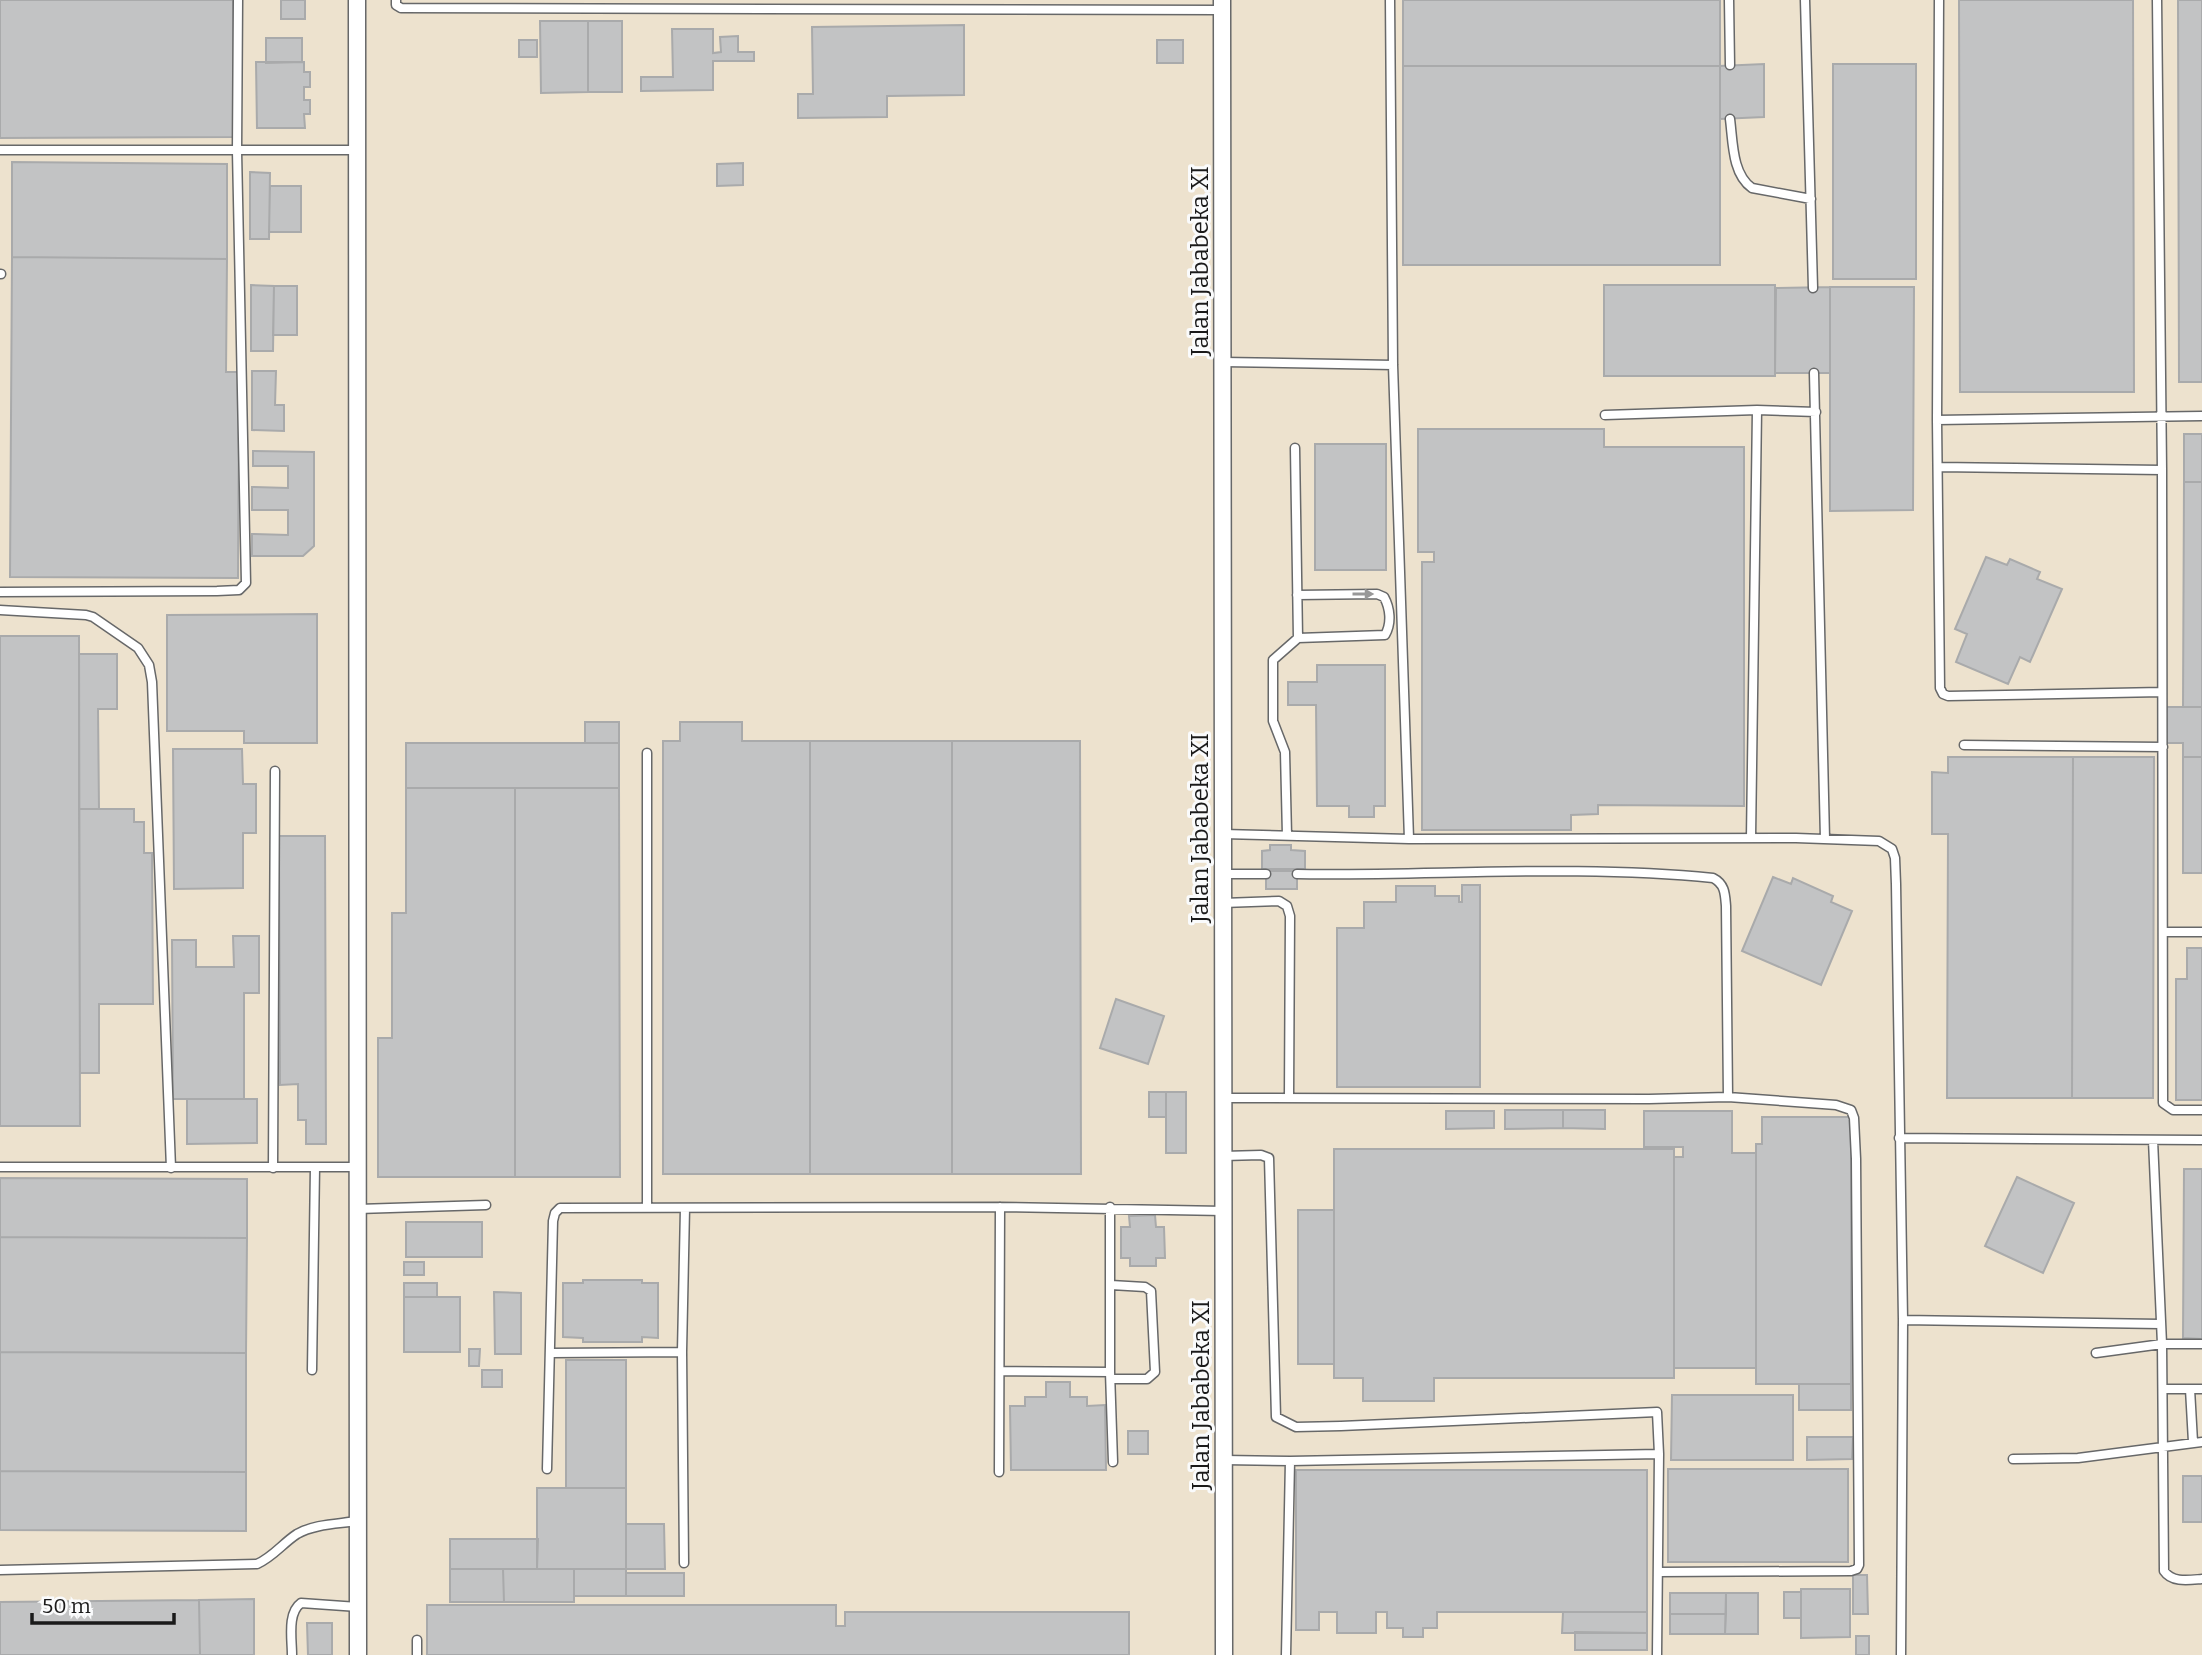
<svg xmlns="http://www.w3.org/2000/svg" width="2202" height="1655" font-family="Bitter,serif">
  <style>
    .industrial { fill: #ede2ce }
    .building { fill: #c2c3c4; stroke: #a9aaab; stroke-width: 2 }
    .lines { fill: none; stroke-linecap: round; stroke-linejoin: round }
    .service-casing { stroke: #676869; stroke-width: 11 }
    .minor-casing { stroke: #676869; stroke-width: 19 }
    .service { stroke: #fff; stroke-width: 8 }
    .minor { stroke: #fff; stroke-width: 16 }
    .oneway { fill: #989898 }
    .labels { text-anchor: middle; stroke-width: 6; stroke-linejoin: round; paint-order: stroke }
    .street-label { font-size: 24px; fill: #1a1a1a; stroke: #fafbfc }
  </style>
  <rect width="100%" height="100%" fill="#eceeef"/>
  <path class="industrial" d="M0,0H2202V1655H0Z"/>
  <path class="building" d="M0,0H233V137L0,138Z
    M281,0H305V19H281Z
    M1403,0H1720V66H1403Z
    M1959,0H2133L2134,392H1960Z
    M2178,0H2202V382H2179Z
    M540,21H588V92L541,93Z
    M588,21H622V92H588Z
    M964,25V95L887,96V117L798,118V94H813L812,27Z
    M672,29H713V53L721,52L720,37L738,36V52H754V61H713V90L641,91V77H673Z
    M266,38H302V62L266,63Z
    M519,40H537V57H519Z
    M1157,40H1183V63H1157Z
    M256,62H304V72H310V87H304V100H310V114H304L305,128H257Z
    M1764,64V117L1720,119V66Z
    M1833,64H1916V279H1833Z
    M1403,66H1720V265H1403Z
    M12,162L227,164V259L12,257Z
    M743,163V185L717,186V164Z
    M250,172L270,173L269,239H250Z
    M270,186H301V232H269Z
    M12,257L227,259L226,372H239L238,578L10,577Z
    M251,285L274,286L273,351H251Z
    M1604,285H1775V376H1604Z
    M274,286H297V335H273Z
    M1830,287H1914L1913,510L1830,511Z
    M1830,287V373H1775L1776,288Z
    M252,371H276L275,405H284V431L252,430Z
    M1418,429H1604V447H1744V806L1598,805V814L1571,815V830H1422V562H1434V552H1418Z
    M2184,434H2202V482H2184Z
    M1315,444H1386V570H1315Z
    M253,451L314,452V546L303,556H252V534L288,535V510H252V487L288,488V466H253Z
    M2184,482H2202V707H2183Z
    M1986,557L2007,565L2010,559L2040,572L2037,579L2062,589L2030,662L2020,657L2008,684L1956,662L1967,634L1955,629Z
    M317,614V743H244V731H167V615Z
    M0,636H79L80,1126H0Z
    M79,654H117V709H98L99,809H79Z
    M1317,665H1385V806H1374V817H1349V806H1317L1316,705H1288V682H1317Z
    M2163,707H2202V757H2183V743H2163Z
    M585,722H619V743H585Z
    M680,722H742V741H810V1174H663V741H680Z
    M810,741H952V1174H810Z
    M952,741H1080L1081,1174H952Z
    M406,743H619V788H406Z
    M173,749H242L243,784H256V833H243V888L174,889Z
    M1948,757H2073L2072,1098H1947L1948,834H1932V772L1948,773Z
    M2073,757H2154L2153,1098H2072Z
    M2183,757H2202V873H2183Z
    M406,788H515V1177H378V1038H392V913H406Z
    M515,788H619L620,1177H515Z
    M79,809H134V822H144V853H152L153,1004H99V1073H80Z
    M279,836H325L326,1144H306V1120H298V1084L280,1085Z
    M1270,845H1291V850L1305,851V869H1262V851L1270,850Z
    M1266,871H1297V889H1266Z
    M1773,877L1791,884L1793,878L1833,896L1831,902L1852,911L1821,985L1742,951Z
    M1462,885H1480V1087H1337V928H1364V902H1396V886H1435V896H1459V902H1462Z
    M233,936H259V993H244V1099H173L172,940H196V967H234Z
    M2187,948H2202V1100H2176V979H2187Z
    M1116,999L1164,1016L1148,1064L1100,1048Z
    M1149,1092H1166V1117H1149Z
    M1166,1092H1186V1153H1166Z
    M187,1099H257V1143L187,1144Z
    M1505,1110H1563V1128L1505,1129Z
    M1563,1110H1605V1129L1563,1128Z
    M1446,1111H1494V1128L1446,1129Z
    M1644,1111H1732V1153H1756V1368H1674V1157H1683V1147H1644Z
    M1762,1117H1851V1384H1756V1144H1762Z
    M1334,1149H1674V1378H1434V1401H1363V1378H1334Z
    M2184,1169H2202V1339L2183,1338Z
    M2017,1177L2074,1203L2043,1273L1985,1246Z
    M0,1178L247,1179V1238L0,1237Z
    M1298,1210H1334V1364H1298Z
    M1155,1215L1156,1227H1164L1165,1258H1156V1266H1130V1258H1121V1227H1130L1129,1216Z
    M406,1222H482V1257H406Z
    M0,1237L247,1238L246,1353L0,1352Z
    M404,1262H424V1275H404Z
    M583,1280H642V1283H658V1338L642,1337V1342H583V1338L563,1337V1283H583Z
    M404,1283H437V1297H404Z
    M494,1292L521,1293V1354H495Z
    M404,1297H460V1352H404Z
    M469,1349H480L479,1366H469Z
    M0,1352L246,1353V1472L0,1471Z
    M566,1360H626V1488H566Z
    M482,1370H502V1387H482Z
    M1046,1382H1070V1397H1087V1406L1105,1405L1106,1470H1011L1010,1406H1025V1397H1046Z
    M1799,1384H1851V1410H1799Z
    M1672,1395H1793V1460H1671Z
    M1128,1431H1148V1454H1128Z
    M1807,1437H1853L1852,1459L1807,1460Z
    M1668,1469H1848V1562H1668Z
    M1296,1470H1647V1612H1437V1628H1423V1637H1403V1628H1387V1612H1376V1633H1337V1612H1319V1630H1296Z
    M0,1471L246,1472V1531L0,1530Z
    M2183,1476H2202V1522H2183Z
    M537,1488H626V1569H537Z
    M626,1524H664L665,1569H626Z
    M450,1539H538L537,1569H450Z
    M450,1569H503L504,1602H450Z
    M503,1569H574V1602H504Z
    M574,1569H626V1596H574Z
    M626,1573H684V1596H626Z
    M1853,1575H1867L1868,1614H1853Z
    M1801,1589H1850V1637L1801,1638Z
    M1784,1592H1801V1618H1784Z
    M1670,1593H1726V1614H1670Z
    M1726,1593H1758V1634H1725Z
    M254,1599V1655H200L199,1600Z
    M199,1600L200,1655H0V1602Z
    M427,1605H836V1626H845V1612H1129V1655H427Z
    M1563,1612H1647V1633H1562Z
    M1670,1614H1726L1725,1634H1670Z
    M307,1623H332V1655H308Z
    M1575,1632L1647,1633V1650H1575Z
    M1856,1636H1869V1655H1856Z"/>
  <g class="lines">
    <defs>
      <path id="service" d="M396,0V5L401,8L1222,10
        M1390,0L1393,365L1409,839
        M1729,0L1730,65
        M1805,0L1813,288
        M1939,0L1937,420L1940,688L1943,694L1948,696L2162,692
        M2157,0L2162,470L2163,1103L2173,1110H2202
        M1730,119C1733,142 1732,174 1752,188L1811,199
        M0,150H357
        M0,274H1
        M1223,362L1393,365
        M1814,373L1825,839
        M1605,415L1757,410
        M1937,420L2202,416
        M1938,467L2162,470
        M0,592L217,591L239,590L246,583L237,151L238,0
        M1297,595L1377,594L1384,597C1390,608 1392,623 1385,635L1298,638
        M0,610L86,615L93,617L138,648L149,665L152,682L171,1168
        M1964,745L2163,747
        M1223,834L1409,839L1796,838L1879,841L1892,849L1895,858L1896,884L1903,1320L1901,1655
        M1287,835L1285,752L1273,721V660L1298,638L1295,448
        M1751,838L1757,410L1816,412
        M1223,874H1266
        M1297,874C1435,876 1575,864 1713,878C1725,884 1725,894 1726,906L1728,1097
        M1223,903L1279,901L1287,906L1290,916L1289,1097
        M2163,932H2202
        M1223,1098L1649,1099L1728,1097L1836,1105L1851,1110L1854,1118L1856,1159L1859,1565L1857,1569L1851,1571L1658,1572
        M1899,1138L2202,1140
        M2153,1140L2162,1344L2164,1571C2172,1583 2189,1580 2202,1579
        M1223,1156L1261,1155L1269,1158L1276,1417L1296,1427L1341,1426L1657,1412L1659,1454L1657,1655
        M0,1167H357
        M273,1168L275,771
        M1110,1207V1372L1113,1462
        M647,1208V753
        M358,1209L486,1205
        M1903,1320L2160,1324
        M551,1353L682,1352
        M2096,1353L2162,1344H2202
        M312,1370L315,1167
        M1001,1371L1110,1372
        M1111,1379H1147L1155,1372L1151,1291L1145,1287L1111,1285
        M2163,1389H2202
        M2190,1389L2193,1442
        M2013,1459L2078,1458L2202,1442
        M1224,1460L1290,1461L1659,1454
        M547,1469L553,1221L555,1213L560,1208L1000,1207L1224,1211
        M999,1472L1000,1207
        M684,1563L682,1352L685,1208
        M0,1570L257,1564C273,1557 283,1543 297,1534C314,1524 338,1524 357,1521
        M417,1640V1655
        M292,1655C292,1639 287,1613 301,1603L358,1607
        M1286,1655L1290,1461"/>
      <path id="minor" d="M357,0L358,1655
        M1222,0L1224,1655"/>
    </defs>
    <use href="#service" class="service-casing"/>
    <use href="#minor" class="minor-casing"/>
    <use href="#service" class="service"/>
    <use href="#minor" class="minor"/>
  </g>
  <defs><path id="oneway-solid" d="M-6-.8H1V-3.2L6.5 0L1 3.2V.8H-6Z" transform="scale(1.75)"/></defs>
  <use class="oneway" href="#oneway-solid" transform="translate(1363 594)"/>
  <g class="labels">
    <g class="street-label">
      <text transform="translate(1200 261) rotate(-90)" y="8">Jalan Jababeka XI</text>
      <text transform="translate(1200 828) rotate(-90)" y="8">Jalan Jababeka XI</text>
      <text transform="translate(1201 1395) rotate(-90)" y="8">Jalan Jababeka XI</text>
    </g>
  </g>
  <path d="M32 1613v10h142v-10" fill="none" stroke="#1a1a1a" stroke-width="3.5"/>
  <text x="42" y="1613" font-size="21" fill="#1a1a1a" stroke="#fafbfc" stroke-width="5" paint-order="stroke">50 m</text>
</svg>
